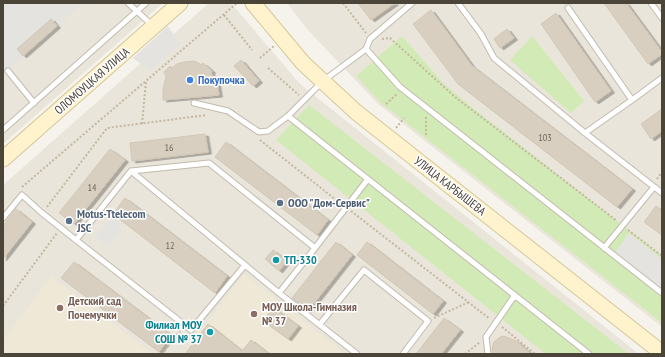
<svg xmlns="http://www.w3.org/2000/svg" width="665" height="357" font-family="'PT Sans Narrow',sans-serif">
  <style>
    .residential { fill: #eae5da }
    .education { fill: #efe8d6 }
    .green { fill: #d2eab5 }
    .parking { fill: #e5e3e0 }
    .building { fill: #d8cfc1; stroke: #d3c7b4; filter: url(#shadow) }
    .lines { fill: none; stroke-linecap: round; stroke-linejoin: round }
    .lane-casing { stroke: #c2bbae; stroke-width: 7 }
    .secondary-casing { stroke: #d6c79b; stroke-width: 17 }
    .path { stroke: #c4b79f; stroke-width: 2; stroke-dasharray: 2 2; stroke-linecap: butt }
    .lane { stroke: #fff; stroke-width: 5 }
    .secondary { stroke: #fff3cd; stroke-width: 15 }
    .shop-dot { fill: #3f7fe0; stroke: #fff; stroke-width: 1.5 }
    .service-dot { fill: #5c6f8a; stroke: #fff; stroke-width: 1.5 }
    .culture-dot { fill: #0f9aa8; stroke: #fff; stroke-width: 1.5 }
    .education-dot { fill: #8d6e63; stroke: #fff; stroke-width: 1.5 }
    .labels { text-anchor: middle; stroke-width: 3; stroke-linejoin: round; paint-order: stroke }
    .number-label { font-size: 10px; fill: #6e675b }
    .shop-label { font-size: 12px; font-weight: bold; fill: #366cbe; stroke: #fff; text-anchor: start }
    .street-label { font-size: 12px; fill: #4b4439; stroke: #fff }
    .service-label { font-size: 12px; font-weight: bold; fill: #4e5e75; stroke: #fff; text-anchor: start }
    .culture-label { font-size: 12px; font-weight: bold; fill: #0d838f; stroke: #fff; text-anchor: start }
    .education-label { font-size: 12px; font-weight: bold; fill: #785e54; stroke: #fff; text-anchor: start }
  </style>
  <defs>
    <filter id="shadow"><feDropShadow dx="3.5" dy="2" stdDeviation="0" flood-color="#0004"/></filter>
  </defs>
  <rect width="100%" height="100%" fill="#f6f3ec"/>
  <path class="residential" d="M3,3H163L3,144Z
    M209,3H231L300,84L639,354H3V185Z
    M287,3H662V327L378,104L307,29Z"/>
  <path class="education" d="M244,274L345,354H183Z
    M51,277L153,354H3V340Z"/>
  <path class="green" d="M402,36L444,84L469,105L662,256V323L381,103L356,76Z
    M532,36L584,101L571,113L510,60Z
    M309,105L629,354H546L276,140Z"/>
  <path class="parking" d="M3,3H83L3,75Z
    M168,26L180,44L150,71L133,58Z
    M112,215L121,223V230L108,247L95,237Z
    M629,233L662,259V293L613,255Z"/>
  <path class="building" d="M358,3H395L371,20Z
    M604,3H626L662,52V54L648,64Z
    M431,10L472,66L632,189L617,207L458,84L413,24Z
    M556,13L611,91L595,102L541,24Z
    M51,19L57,26L23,56L17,49Z
    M507,29L514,38L500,48L494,39Z
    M241,60L259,81L253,86L234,66Z
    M194,61L202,65L203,63L212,71L211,73L217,84L219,95L163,100V90L166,76L164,72L170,66L172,68L177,64L184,62Z
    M662,109V131L651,139L641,124Z
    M205,134L208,152L132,161L130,143Z
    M226,142L328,220L317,235L215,157Z
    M110,149L125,160L74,224L59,213Z
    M125,198L227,276L215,293L113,214Z
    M656,206L662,210V235L644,222Z
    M16,209L32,222L3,259V226Z
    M336,242L352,255L308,311L292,298Z
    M367,242L443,301L433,314L357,255Z
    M273,250L287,261L279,271L265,259Z
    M74,262L171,335L159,352L61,278Z
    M273,307L298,326L288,339L263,321Z
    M444,318L460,330L441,354H416Z
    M208,324L242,351L251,340L269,354H185Z
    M504,336L516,341L531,354H493L492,349L494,342L500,337Z"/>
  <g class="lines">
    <defs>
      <path id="lane" d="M128,3L153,26
        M412,3L370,39L366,49L323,81L288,116L589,354
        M458,3L481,34L494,58L585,133L662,193
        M651,3L662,18
        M568,8L632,100L585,133
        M366,49L400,87L662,293
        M8,71L34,103
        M632,100L662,78
        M194,103L228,111L259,132L268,131L288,116
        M3,130L146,3
        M131,171L245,265
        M3,218L22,195L42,213L76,240L131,171L209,163L315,248L368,179
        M76,240L191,330L245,265L279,293L315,248
        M604,248L654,187
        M279,293L357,354
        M320,324L364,270L428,321L403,354
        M488,354L486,337L515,295"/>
      <path id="secondary" d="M253,3L303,63L356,112L662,353
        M3,159L180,3"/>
    </defs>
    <use href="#lane" class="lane-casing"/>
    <use href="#secondary" class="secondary-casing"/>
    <path class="path" d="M343,3L366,33
      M224,15L252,50
      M382,39L390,38L455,97L617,221
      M260,58L274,46
      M268,68L299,95
      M386,104L397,94
      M142,124L146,81
      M396,128L404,118
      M426,135V116
      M260,140L340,203
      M657,179L662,172
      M22,187L237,3
      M47,207L107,128L207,115
      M351,211L490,319
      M628,230L662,256
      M3,306L57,233
      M434,318L469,302
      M502,327L535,354
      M162,354L180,331
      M465,354L480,342"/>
    <use href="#lane" class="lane"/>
    <use href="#secondary" class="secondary"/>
  </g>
  <circle class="shop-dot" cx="190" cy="80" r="4"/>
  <g class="service-dot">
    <circle cx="280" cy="203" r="4"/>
    <circle cx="69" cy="221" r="4"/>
  </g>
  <g class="culture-dot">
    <circle cx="276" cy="260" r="4"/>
    <circle cx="210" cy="332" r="4"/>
  </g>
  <g class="education-dot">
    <circle cx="60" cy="308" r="4"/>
    <circle cx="254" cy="314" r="4"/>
  </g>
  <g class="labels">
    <g class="number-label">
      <text x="545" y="141">103</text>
      <text x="169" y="151">16</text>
      <text x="92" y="191">14</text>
      <text x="170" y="249">12</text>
    </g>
    <g class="shop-label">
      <text x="198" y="84">Покупочка</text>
    </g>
    <g class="street-label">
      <text transform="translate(92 81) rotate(-41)" y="4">ОЛОМОУЦКАЯ УЛИЦА</text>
      <text transform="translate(450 186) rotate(38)" y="4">УЛИЦА КАРБЫШЕВА</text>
    </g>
    <g class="service-label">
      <text x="288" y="207">ООО "Дом-Сервис"</text>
      <text x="77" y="218">Motus-Ttelecom<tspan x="77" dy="14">JSC</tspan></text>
    </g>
    <g class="culture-label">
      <text x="284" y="264">ТП-330</text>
      <text x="202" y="329" text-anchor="end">Филиал МОУ<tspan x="202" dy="14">СОШ № 37</tspan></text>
    </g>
    <g class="education-label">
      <text x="68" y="305">Детский сад<tspan x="68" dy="14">Почемучки</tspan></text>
      <text x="262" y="311">МОУ Школа-Гимназия<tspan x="262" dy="14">№ 37</tspan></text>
    </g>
  </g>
  <rect width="665" height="357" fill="none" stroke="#4b4439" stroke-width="8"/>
</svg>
